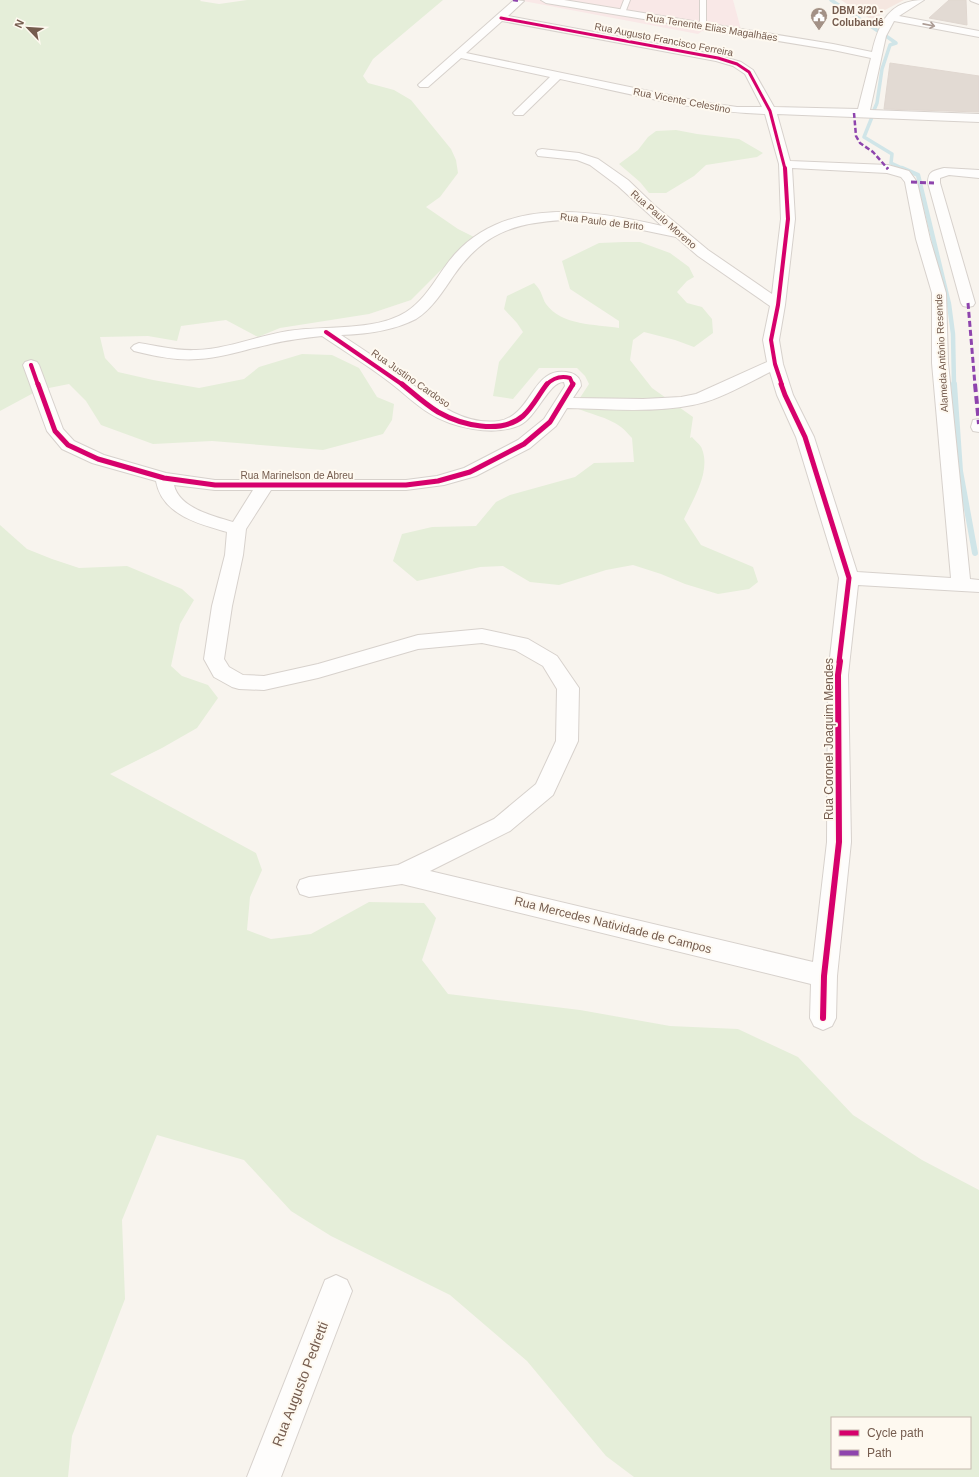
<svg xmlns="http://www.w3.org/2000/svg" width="979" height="1477" font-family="Arial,sans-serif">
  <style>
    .commercial { fill: #f5e7e0 }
    .medical { fill: #f9e8e7 }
    .green { fill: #e5eed9; fill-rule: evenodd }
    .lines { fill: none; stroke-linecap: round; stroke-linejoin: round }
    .stream-far2 { stroke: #d0e5e8; stroke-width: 3.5 }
    .stream-far1 { stroke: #d0e5e8; stroke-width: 4.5 }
    .stream { stroke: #d0e5e8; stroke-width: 6 }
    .building { fill: #e2dad3; stroke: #e0d7d0 }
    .lane-casing { stroke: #d7d1cc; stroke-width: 2 }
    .street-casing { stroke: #d7d1cc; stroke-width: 2 }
    .lane { fill: #fefdfc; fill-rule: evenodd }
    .street { fill: #fefdfc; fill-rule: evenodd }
    .quiet-far2 { stroke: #8e44ad; stroke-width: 2.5; stroke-dasharray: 5 2.5; stroke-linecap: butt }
    .quiet-far1 { stroke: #8e44ad; stroke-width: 3; stroke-dasharray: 6 3; stroke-linecap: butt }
    .quiet { stroke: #8e44ad; stroke-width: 4; stroke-dasharray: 8 4; stroke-linecap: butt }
    .cycleway-far3-casing { stroke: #fef9f0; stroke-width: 4.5 }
    .cycleway-far2-casing { stroke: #fef9f0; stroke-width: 5.5 }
    .cycleway-far1-casing { stroke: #fef9f0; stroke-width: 7 }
    .cycleway-casing { stroke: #fef9f0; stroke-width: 9 }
    .cycleway-far3 { stroke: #d6006c; stroke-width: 3 }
    .cycleway-far2 { stroke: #d6006c; stroke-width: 4 }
    .cycleway-far1 { stroke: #d6006c; stroke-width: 5 }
    .cycleway { stroke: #d6006c; stroke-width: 6 }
    .oneway { stroke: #ac9c94 }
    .labels { text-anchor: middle; stroke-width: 4; stroke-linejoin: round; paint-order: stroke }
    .far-poi-label { font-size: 10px; font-weight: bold; fill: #755c4e; stroke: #fef9f0; text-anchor: start }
    .far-street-label { font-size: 10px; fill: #755c4e; stroke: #fef9f0 }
    .street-label { font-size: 12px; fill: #755c4e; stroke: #fef9f0 }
    .near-street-label { font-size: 14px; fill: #755c4e; stroke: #fef9f0 }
  </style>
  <rect width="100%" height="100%" fill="#f8f4ee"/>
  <path class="commercial" d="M841,0H904L883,11L875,22Z"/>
  <path class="medical" d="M518,0H733L743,37L702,31L698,34Z"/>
  <path class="green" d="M0,0H201L200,1L219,4L247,0H443L373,59L363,76L368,83L394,90L411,100L451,149L456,160L458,173L440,197L426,207L458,229L474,237L411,300L369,314L280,328L258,337L226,320L181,326L177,341L148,336L100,337L105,358L118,372L153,380L199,388L244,379L259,367L302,354L332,355L359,368L377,397L394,404L392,420L383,434L323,450L212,441L153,444L101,425L86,401L69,384L39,390L0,411Z
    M676,130L697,134L739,139L763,153L757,157L706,165L694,176L666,193H649L640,182L619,164L638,150L648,137L656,131Z
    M624,242H640L670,253L689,267L694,277L687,281L677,292L687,303L702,307L712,319L713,333L694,347L675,340L644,332L633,340L630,360L652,388L693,417L690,438L692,437C695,441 701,445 702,449C711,472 693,499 684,519L701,545L753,567L758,582L749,589L718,594L685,584L661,574L633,565L606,570L559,585L530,582L503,566L480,567L417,581L393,561L402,534L432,527L476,526L496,502L510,495L575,477L594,463L634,462L632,438C629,435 625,430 621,427C608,417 589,414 574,407L589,384L585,376L577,368H539L513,399L493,396L499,362L523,332L517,323L504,309L507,296L534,283C543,292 541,296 546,304C562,326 595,324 619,328V321L570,289L562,261L599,243Z
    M0,525L27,549L52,559L79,568L127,566L182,589L194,600L180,624L171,666L182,676L208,685L218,698L197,728L162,748L110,774L256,853L262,870L250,897L247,930L271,939L311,934L369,902L424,903L436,918L422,960L448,994L580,1010L670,1026L738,1029L798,1057L853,1115L922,1160L979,1190V1477H634L606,1456L527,1361L450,1295L331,1236L291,1211L244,1160L157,1135L122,1220L125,1299L72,1436L68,1477H0ZM832,1418H970V1468H832Z"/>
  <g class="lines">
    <path class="stream-far2" d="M831,0L878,31
      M874,110L877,103L882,69L890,45L896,43L886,36
      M872,117L864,137L892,154L891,163L904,169"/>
    <path class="stream-far1" d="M902,168L918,175L949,304L953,334L954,385"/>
    <path class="stream" d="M954,384L960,471L975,553"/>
  </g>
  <path class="building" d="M949,0H966L967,25L929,18Z
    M890,63L979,76V112L884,109Z"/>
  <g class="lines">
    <defs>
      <path id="lane" d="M624,0H630L625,13L622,15L619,13Z
        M700,0H706V26L703,28L700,26Z
        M970,0H979V4L971,1Z"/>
      <path id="street" d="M514,0L524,1L508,16L718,55L741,62L753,70L774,107L858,109L871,58L833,50L546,3L541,0H564L833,44L872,52C879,22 890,0 924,0L899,16L979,31V37L894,21L886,36L870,110L979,114V122L777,114L790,161L888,165L909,171L917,182L930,239L946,293L948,363L970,579L979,580V592L858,585L848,675L851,842L837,976L836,1018L832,1026L823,1030L814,1026L810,1018L811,984L402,884L309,897L300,894L297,887L300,880L309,877L398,865L494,819L536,784L556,741L557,689L543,666L515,650L482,643L418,649L318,678L264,690L239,689L232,687L214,677L204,659L212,606L225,555L227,532C199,524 162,515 156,481L92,463L62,449L47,431L23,365L25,362L31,360L37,362L39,365L63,429L74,441L104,455L166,473L215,480H406L437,476L464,468L518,440L544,419L565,386L564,382C549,381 537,417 520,425C494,437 452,428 429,413C414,404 402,391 388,381C367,365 344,351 322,336C304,338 285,340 267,345C244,350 221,358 198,359C177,361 154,356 134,351L131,348L134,345L139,343C158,346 177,351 196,350C227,349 257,336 288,331C324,325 374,332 406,312C428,298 438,273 455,254C508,196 593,210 662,226L618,186L590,165L577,160L538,156L536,153L538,150L542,149L579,153L598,159L628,180L654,205L708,250L772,294L781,219L779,164L765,114C696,112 628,93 560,79L523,115H515L513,113L515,111L550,77L461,58L428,87H420L418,85L420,83ZM502,21L716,61L733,66L745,74L762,107H737L702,102L466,53ZM792,168L887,173L901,177L905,182L916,239L932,293V363L951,578L857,572L814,437L793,395L783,364L779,340L785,305L795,219ZM563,220L593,221L623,226L676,237L698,256L770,306L763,340L767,362L696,394L681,397L643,399L573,398L581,386C581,379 577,375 571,373C540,365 535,395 518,411C513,416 506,420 499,421C458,426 430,397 400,375C381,361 361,348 341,335C366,334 393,331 416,319C432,309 443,291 454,275C483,233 514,223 563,220ZM770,372L777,395L796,437L839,578L828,675L827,842L813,962L430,871L510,831L553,795L578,741L579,688L557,656L528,639L482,629L418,635L318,664L264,676L243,675L229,667L224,659L232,606L243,555L246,529L271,490H406L444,485L476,476L530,448L556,426L567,408C611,409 663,414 705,402C726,396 750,382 770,372ZM174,485L215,490H253L233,522C213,516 179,508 174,485Z
        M944,168L979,170V178L949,175L940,178V183L975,303L973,306L968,307L963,306L961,303L928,183C928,171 933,171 944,168Z
        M979,419V432L973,431L971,427L973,420Z
        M336,1275L347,1280L352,1291L281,1477H247L325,1280Z"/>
    </defs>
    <use href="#lane" class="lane-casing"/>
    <use href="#street" class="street-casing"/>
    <use href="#lane" class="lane"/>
    <use href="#street" class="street"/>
    <path class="quiet-far2" d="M513,0L519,1
      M854,113L856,136L860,143L873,152L888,169"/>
    <path class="quiet-far1" d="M887,168L888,169
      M911,182L934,183
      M968,303L975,385"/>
    <path class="quiet" d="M975,384L979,424"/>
    <defs>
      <path id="cycleway-far3" d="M501,18L718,58L737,64L749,72L770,111L785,169"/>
      <path id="cycleway-far2" d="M326,332L403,385
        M31,365L38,385
        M546,385C553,378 560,375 570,378L573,385
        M782,385L775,364L771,340L778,305L788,219L785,168"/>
      <path id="cycleway-far1" d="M38,384L55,431L68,445L98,459L164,478L215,485H406L438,481L470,472L524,444L550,422L573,384
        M402,384C413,393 425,404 438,412C461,425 501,435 523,416C533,407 539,394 547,384
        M781,384L785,395L805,437L849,578L839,662"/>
      <path id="cycleway" d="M823,1018L824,976L839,842L838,675L840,661"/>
    </defs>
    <use href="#cycleway-far3" class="cycleway-far3-casing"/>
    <use href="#cycleway-far2" class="cycleway-far2-casing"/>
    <use href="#cycleway-far1" class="cycleway-far1-casing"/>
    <use href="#cycleway" class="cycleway-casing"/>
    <use href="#cycleway-far3" class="cycleway-far3"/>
    <use href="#cycleway-far2" class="cycleway-far2"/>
    <use href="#cycleway-far1" class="cycleway-far1"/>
    <use href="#cycleway" class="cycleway"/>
  </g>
  <defs><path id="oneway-shaft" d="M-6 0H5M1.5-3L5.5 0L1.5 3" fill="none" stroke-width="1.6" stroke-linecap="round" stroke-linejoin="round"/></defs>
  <use class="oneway" href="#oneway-shaft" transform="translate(929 25) rotate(11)"/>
  <defs>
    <symbol id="civic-pin" viewBox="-11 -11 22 30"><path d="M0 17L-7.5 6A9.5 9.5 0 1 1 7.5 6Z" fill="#a39186" stroke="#fef9f0"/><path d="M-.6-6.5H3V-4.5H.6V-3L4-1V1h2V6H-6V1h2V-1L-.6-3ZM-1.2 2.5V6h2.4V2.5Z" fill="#fff"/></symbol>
  </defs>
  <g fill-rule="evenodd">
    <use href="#civic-pin" x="809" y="6" width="20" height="27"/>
  </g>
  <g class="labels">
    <g class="far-poi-label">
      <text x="832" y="14">DBM 3/20 -<tspan x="832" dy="12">Colubandê</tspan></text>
    </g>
    <g class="far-street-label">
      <text transform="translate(712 27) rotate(9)" y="4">Rua Tenente Elias Magalhães</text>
      <text transform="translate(664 39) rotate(11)" y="4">Rua Augusto Francisco Ferreira</text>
      <text transform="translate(682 100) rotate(11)" y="4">Rua Vicente Celestino</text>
      <text transform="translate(664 219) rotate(41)" y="4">Rua Paulo Moreno</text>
      <text transform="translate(602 221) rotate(7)" y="4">Rua Paulo de Brito</text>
      <text transform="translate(941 353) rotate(-93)" y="4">Alameda Antônio Resende</text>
      <text transform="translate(411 378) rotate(35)" y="4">Rua Justino Cardoso</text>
      <text x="297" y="479">Rua Marinelson de Abreu</text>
    </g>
    <g class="street-label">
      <text transform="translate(829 739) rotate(-90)" y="4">Rua Coronel Joaquim Mendes</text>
      <text transform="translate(613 925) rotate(14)" y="4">Rua Mercedes Natividade de Campos</text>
    </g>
    <g class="near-street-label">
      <text transform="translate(300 1384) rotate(-69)" y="5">Rua Augusto Pedretti</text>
    </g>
  </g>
  <rect x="831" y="1417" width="140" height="52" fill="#fef9f0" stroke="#c7baaf"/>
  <rect x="839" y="1430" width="20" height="6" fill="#d6006c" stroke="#c7baaf"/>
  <text x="867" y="1437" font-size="12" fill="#755c4e">Cycle path</text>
  <rect x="839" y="1450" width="20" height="6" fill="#8e44ad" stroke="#c7baaf"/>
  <text x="867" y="1457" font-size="12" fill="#755c4e">Path</text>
  <g transform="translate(28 28) rotate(295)" stroke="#fef9f0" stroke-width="3" paint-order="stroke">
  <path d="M0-3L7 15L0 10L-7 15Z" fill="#755c4e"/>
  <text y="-6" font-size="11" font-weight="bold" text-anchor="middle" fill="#755c4e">N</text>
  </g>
</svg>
